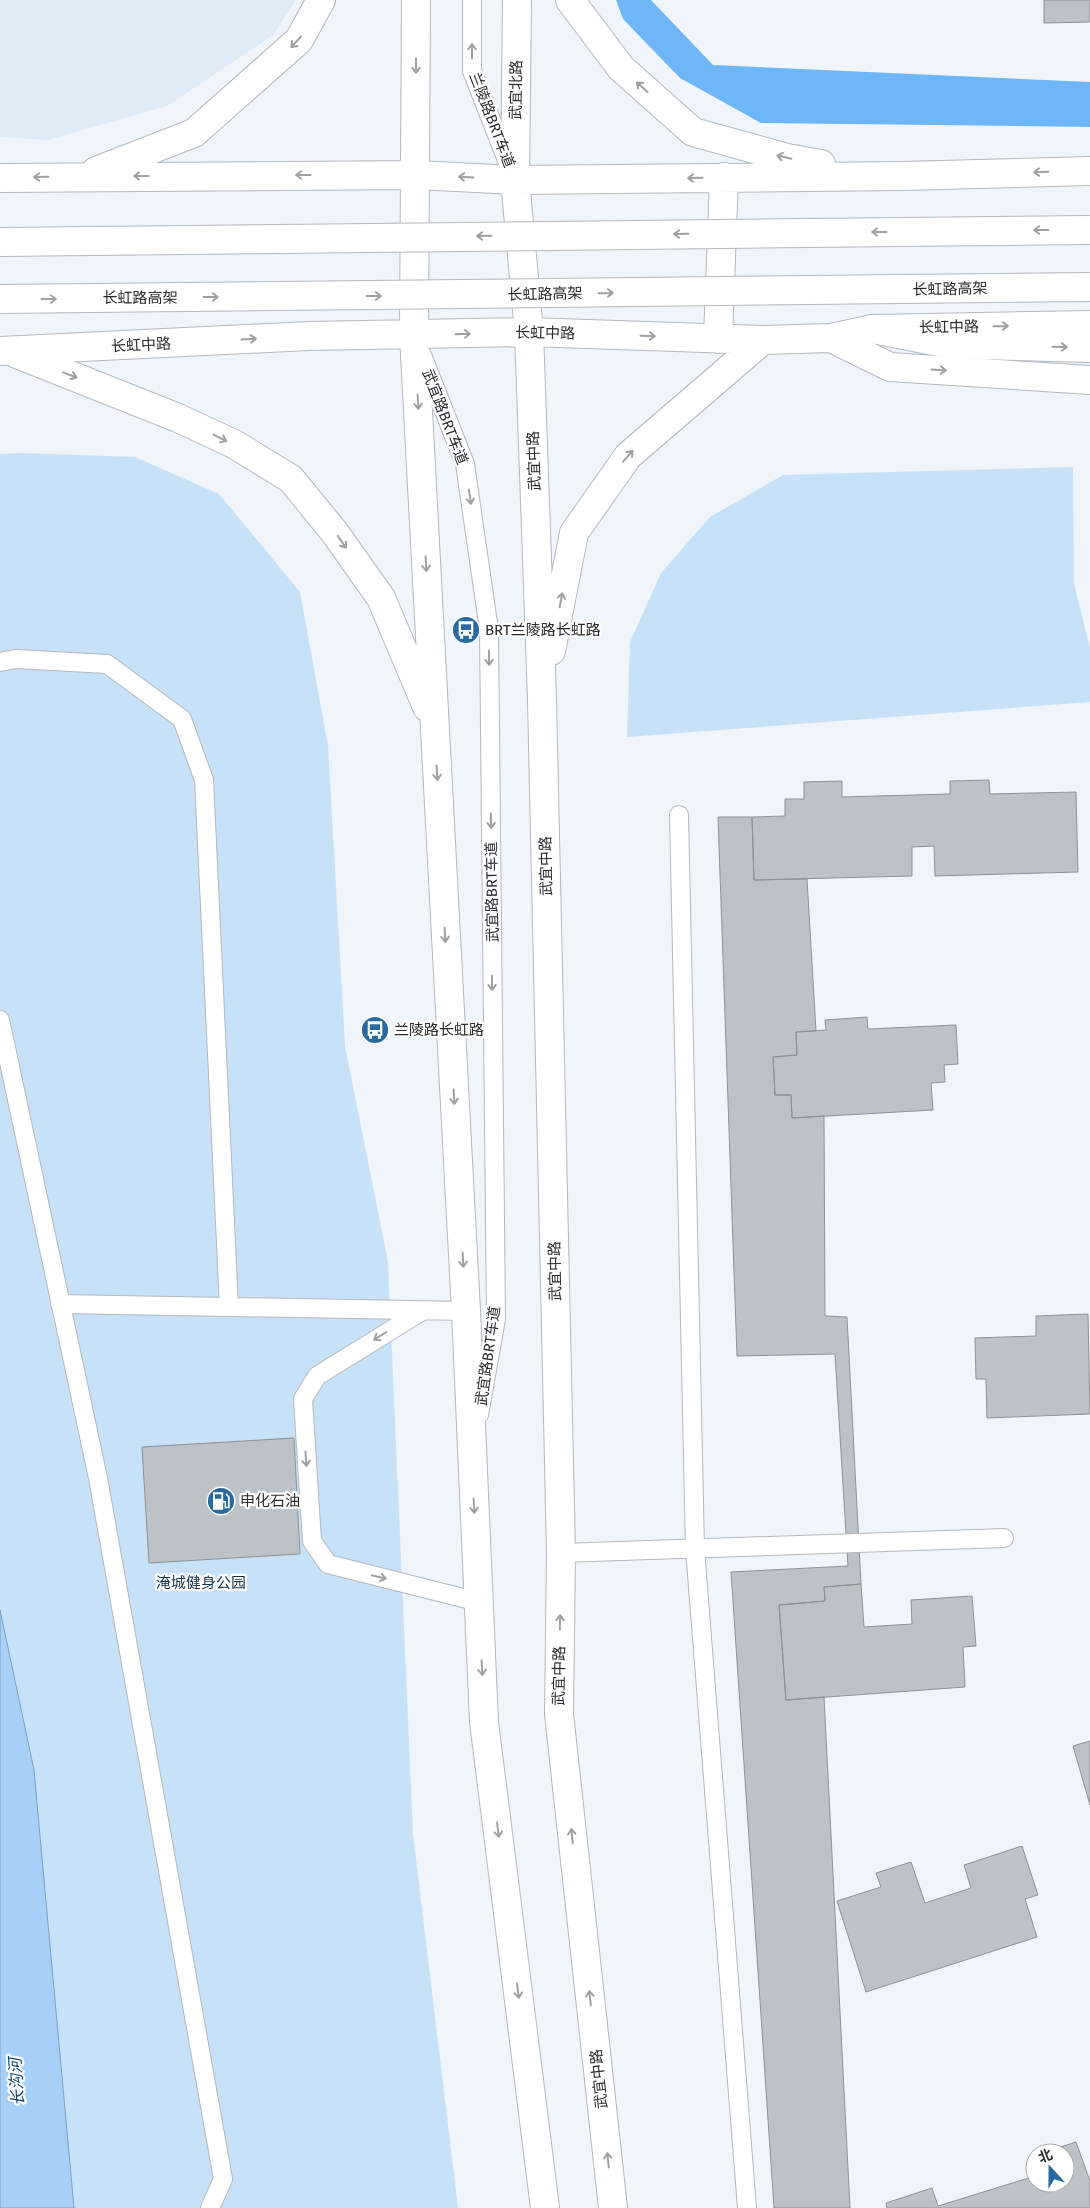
<svg xmlns="http://www.w3.org/2000/svg" width="1090" height="2208" font-family="'Fira Sans','Noto Sans SC',sans-serif">
  <style>
    .built { fill: #dfebf6 }
    .green { fill: #c7e1f9 }
    .forest { fill: #6eb6f7 }
    .water { fill: #a6d0f7; stroke: #819fbb }
    .building { fill: #bcc2c7; stroke: #8c9296 }
    .lines { fill: none; stroke-linecap: round; stroke-linejoin: round }
    .lane-casing { stroke: #b3b8bd; stroke-width: 20 }
    .primary-casing { stroke: #b3b8bd; stroke-width: 30 }
    .highway-casing { stroke: #b3b8bd; stroke-width: 30 }
    .lane { stroke: #fff; stroke-width: 18 }
    .primary { stroke: #fff; stroke-width: 28 }
    .highway { stroke: #fff; stroke-width: 28 }
    .highway-bridge-casing { stroke: #b3b8bd; stroke-width: 30; stroke-linecap: butt }
    .highway-bridge { stroke: #fff; stroke-width: 28 }
    .oneway { stroke: #9fa0a1 }
    .labels { text-anchor: middle; stroke-width: 4.5; stroke-linejoin: round; paint-order: stroke }
    .street-label { font-size: 15px; fill: #2a2c2e; stroke: #fff }
    .poi-label { font-size: 15px; fill: #2a2c2e; stroke: #fff; text-anchor: start }
    .park-label { font-size: 15px; fill: #14334d; stroke: #fff }
    .water-label { font-size: 16px; font-style: italic; fill: #104670; stroke: #fff }
  </style>
  <rect width="100%" height="100%" fill="#eff5fa"/>
  <path class="built" d="M0,0H296L273,35L167,106L47,140L0,137Z"/>
  <path class="green" d="M22,453L135,457L219,494L300,592L328,746L345,1046L388,1262L413,1834L458,2208H74L34,1770L0,1610V454Z
    M1073,467L1074,584L1090,648V702L627,737L630,642L661,573L710,517L783,475Z"/>
  <path class="forest" d="M616,0H651L713,65L1090,82V127L761,123L680,78L623,19Z"/>
  <path class="water" d="M0,1610L34,1770L74,2208H0Z"/>
  <path class="building" d="M1044,0H1090V22L1044,23Z
    M989,780L990,794L1076,792L1078,872L935,876L934,846L912,847V876L754,880L752,817L785,816V799H804V782L842,781V797L950,794V781Z
    M718,817H752L754,880L807,879L816,1031L796,1032L797,1055L773,1057L775,1095H791L792,1118L824,1116L825,1316L847,1317L861,1584L824,1587L825,1601L779,1605L786,1700L824,1697L850,2208H774L731,1572L848,1566L835,1354L737,1356Z
    M867,1017L868,1029L956,1025L958,1064L944,1065L945,1082L931,1083L933,1110L792,1118L791,1095H775L773,1057L797,1055L796,1032L826,1030L825,1020Z
    M1088,1314L1090,1414L987,1418L986,1379H976L975,1338L1036,1336V1316Z
    M294,1438L300,1554L149,1563L142,1447Z
    M861,1584L864,1627L912,1624L911,1600L972,1596L976,1646L963,1647L965,1687L786,1700L779,1605L825,1601L824,1587Z
    M1090,1741V1805L1073,1746Z
    M1022,1846L1038,1895L1025,1899L1037,1937L866,1992L837,1901L881,1887L876,1873L911,1862L925,1903L971,1888L964,1865Z
    M1076,2142L1090,2181V2208H887L886,2203L932,2188L938,2206L1035,2176V2183H1065V2153H1042Z
    M1035,2155V2170L1031,2156Z"/>
  <g class="lines">
    <defs>
      <path id="lane" d="M472,0V71L510,168
        M422,355L465,464L489,630L496,1319L479,1415
        M0,662L16,659L107,664L182,719L204,780L229,1307
        M679,815L695,1549L747,2208
        M0,1020L98,1478L223,2179L210,2208
        M60,1304L466,1311
        M422,1311L317,1376L303,1399L312,1541L328,1564L479,1602
        M561,1553L1004,1538"/>
      <path id="primary" d="M416,0L414,336L466,1311L484,1722L545,2208
        M517,0L515,180L529,332L542,700L561,1553L559,1714L613,2208
        M570,0L621,68L693,132L787,158L821,164
        M96,171L194,133L299,40L321,0
        M0,178L416,175L515,180L902,176L1090,171
        M831,338L890,367L1090,380
        M718,339L724,177
        M0,351L309,336L529,332L763,340L831,338L873,329L1090,325
        M17,354L178,418L234,444L291,479L335,533L381,598L427,707
        M551,651L574,533L628,456L763,340"/>
      <path id="highway" d="M873,329L949,344L1090,348"/>
    </defs>
    <use href="#lane" class="lane-casing"/>
    <use href="#primary" class="primary-casing"/>
    <use href="#highway" class="highway-casing"/>
    <use href="#lane" class="lane"/>
    <use href="#primary" class="primary"/>
    <use href="#highway" class="highway"/>
    <defs>
      <path id="highway-bridge" d="M0,242L1090,230
        M0,299L1090,287"/>
    </defs>
    <use href="#highway-bridge" class="highway-bridge-casing"/>
    <use href="#highway-bridge" class="highway-bridge"/>
  </g>
  <defs><path id="oneway-shaft" d="M-6 0H5M1.5-3L5.5 0L1.5 3" fill="none" stroke-width="1.6" stroke-linecap="round" stroke-linejoin="round" transform="scale(1.25)"/></defs>
  <g class="oneway">
    <use href="#oneway-shaft" transform="translate(296 42) rotate(132)"/>
    <use href="#oneway-shaft" transform="translate(472 51) rotate(-90)"/>
    <use href="#oneway-shaft" transform="translate(416 66) rotate(90)"/>
    <use href="#oneway-shaft" transform="translate(642 87) rotate(-138)"/>
    <use href="#oneway-shaft" transform="translate(784 157) rotate(-167)"/>
    <use href="#oneway-shaft" transform="translate(1041 172) rotate(178)"/>
    <use href="#oneway-shaft" transform="translate(303 175) rotate(180)"/>
    <use href="#oneway-shaft" transform="translate(141 176) rotate(180)"/>
    <use href="#oneway-shaft" transform="translate(41 177) rotate(179)"/>
    <use href="#oneway-shaft" transform="translate(466 177) rotate(-177)"/>
    <use href="#oneway-shaft" transform="translate(695 178) rotate(179)"/>
    <use href="#oneway-shaft" transform="translate(1041 230) rotate(180)"/>
    <use href="#oneway-shaft" transform="translate(879 232) rotate(180)"/>
    <use href="#oneway-shaft" transform="translate(681 234) rotate(179)"/>
    <use href="#oneway-shaft" transform="translate(484 236) rotate(179)"/>
    <use href="#oneway-shaft" transform="translate(606 293) rotate(-1)"/>
    <use href="#oneway-shaft" transform="translate(374 296)"/>
    <use href="#oneway-shaft" transform="translate(211 297)"/>
    <use href="#oneway-shaft" transform="translate(49 299)"/>
    <use href="#oneway-shaft" transform="translate(1001 326) rotate(-1)"/>
    <use href="#oneway-shaft" transform="translate(463 334) rotate(-2)"/>
    <use href="#oneway-shaft" transform="translate(648 336) rotate(2)"/>
    <use href="#oneway-shaft" transform="translate(249 339) rotate(-3)"/>
    <use href="#oneway-shaft" transform="translate(1060 347) rotate(1)"/>
    <use href="#oneway-shaft" transform="translate(939 370) rotate(4)"/>
    <use href="#oneway-shaft" transform="translate(70 375) rotate(21)"/>
    <use href="#oneway-shaft" transform="translate(418 402) rotate(87)"/>
    <use href="#oneway-shaft" transform="translate(220 438) rotate(26)"/>
    <use href="#oneway-shaft" transform="translate(628 456) rotate(-48)"/>
    <use href="#oneway-shaft" transform="translate(470 497) rotate(82)"/>
    <use href="#oneway-shaft" transform="translate(342 542) rotate(55)"/>
    <use href="#oneway-shaft" transform="translate(426 564) rotate(87)"/>
    <use href="#oneway-shaft" transform="translate(561 600) rotate(-79)"/>
    <use href="#oneway-shaft" transform="translate(489 658) rotate(89)"/>
    <use href="#oneway-shaft" transform="translate(437 773) rotate(87)"/>
    <use href="#oneway-shaft" transform="translate(491 821) rotate(89)"/>
    <use href="#oneway-shaft" transform="translate(445 935) rotate(87)"/>
    <use href="#oneway-shaft" transform="translate(492 983) rotate(89)"/>
    <use href="#oneway-shaft" transform="translate(454 1097) rotate(87)"/>
    <use href="#oneway-shaft" transform="translate(463 1260) rotate(87)"/>
    <use href="#oneway-shaft" transform="translate(380 1336) rotate(148)"/>
    <use href="#oneway-shaft" transform="translate(306 1459) rotate(86)"/>
    <use href="#oneway-shaft" transform="translate(474 1506) rotate(87)"/>
    <use href="#oneway-shaft" transform="translate(379 1577) rotate(14)"/>
    <use href="#oneway-shaft" transform="translate(560 1622) rotate(-89)"/>
    <use href="#oneway-shaft" transform="translate(482 1668) rotate(87)"/>
    <use href="#oneway-shaft" transform="translate(498 1830) rotate(83)"/>
    <use href="#oneway-shaft" transform="translate(572 1836) rotate(-96)"/>
    <use href="#oneway-shaft" transform="translate(518 1991) rotate(83)"/>
    <use href="#oneway-shaft" transform="translate(590 1998) rotate(-96)"/>
    <use href="#oneway-shaft" transform="translate(608 2160) rotate(-96)"/>
  </g>
  <defs>
    <symbol id="bus-disc" viewBox="-11 -11 22 22"><circle r="9.5" fill="#286a9f" stroke="#fff"/><path d="M-5-6H5V4H4V6H2V4H-2V6H-4V4H-5ZM-3.5-4V0h7V-4ZM-3.5 1.2v1.5H-2V1.2ZM2 1.2v1.5H3.5V1.2Z" fill="#fff"/></symbol>
    <symbol id="fuel-disc" viewBox="-11 -11 22 22"><circle r="9.5" fill="#286a9f" stroke="#fff"/><path d="M-5.5-6h7V0h2V4h1.3V-2.5L3-4.5l.8-.8L6-3V5H2.5V1h-1V6h-7ZM-4.2-4.7v3.2H.2V-4.7Z" fill="#fff"/></symbol>
  </defs>
  <g fill-rule="evenodd">
    <use href="#bus-disc" x="450" y="614" width="32" height="32"/>
    <use href="#bus-disc" x="359" y="1014" width="32" height="32"/>
    <use href="#fuel-disc" x="205" y="1485" width="32" height="32"/>
  </g>
  <g class="labels">
    <g class="street-label">
      <text transform="translate(516 90) rotate(-89)" y="5">武宜北路</text>
      <text transform="translate(492 120) rotate(69)" y="5">兰陵路BRT车道</text>
      <text transform="translate(950 289) rotate(-1)" y="5">长虹路高架</text>
      <text transform="translate(545 294) rotate(-1)" y="5">长虹路高架</text>
      <text x="140" y="303">长虹路高架</text>
      <text transform="translate(949 327) rotate(-1)" y="5">长虹中路</text>
      <text transform="translate(545 333) rotate(1)" y="5">长虹中路</text>
      <text transform="translate(141 345) rotate(-3)" y="5">长虹中路</text>
      <text transform="translate(445 417) rotate(69)" y="5">武宜路BRT车道</text>
      <text transform="translate(534 461) rotate(-92)" y="5">武宜中路</text>
      <text transform="translate(546 866) rotate(-91)" y="5">武宜中路</text>
      <text transform="translate(492 892) rotate(-91)" y="5">武宜路BRT车道</text>
      <text transform="translate(555 1271) rotate(-91)" y="5">武宜中路</text>
      <text transform="translate(488 1356) rotate(-82)" y="5">武宜路BRT车道</text>
      <text transform="translate(559 1676) rotate(-89)" y="5">武宜中路</text>
      <text transform="translate(599 2079) rotate(-96)" y="5">武宜中路</text>
    </g>
    <g class="poi-label">
      <text x="485" y="635">BRT兰陵路长虹路</text>
      <text x="394" y="1035">兰陵路长虹路</text>
      <text x="240" y="1506">申化石油</text>
    </g>
    <g class="park-label">
      <text x="201" y="1588">淹城健身公园</text>
    </g>
    <g class="water-label">
      <text transform="translate(16 2082) rotate(-94)" y="6">长沟河</text>
    </g>
  </g>
  <g transform="translate(1050 2168) rotate(339)"><circle r="24" fill="#ffffff" stroke="#aaabab"/>
  <path d="M0-4L9 19L0 12L-9 19Z" fill="#286a9f"/>
  <text y="-8" font-size="14" font-weight="bold" text-anchor="middle" fill="#2a2c2e">北</text>
  </g>
</svg>
